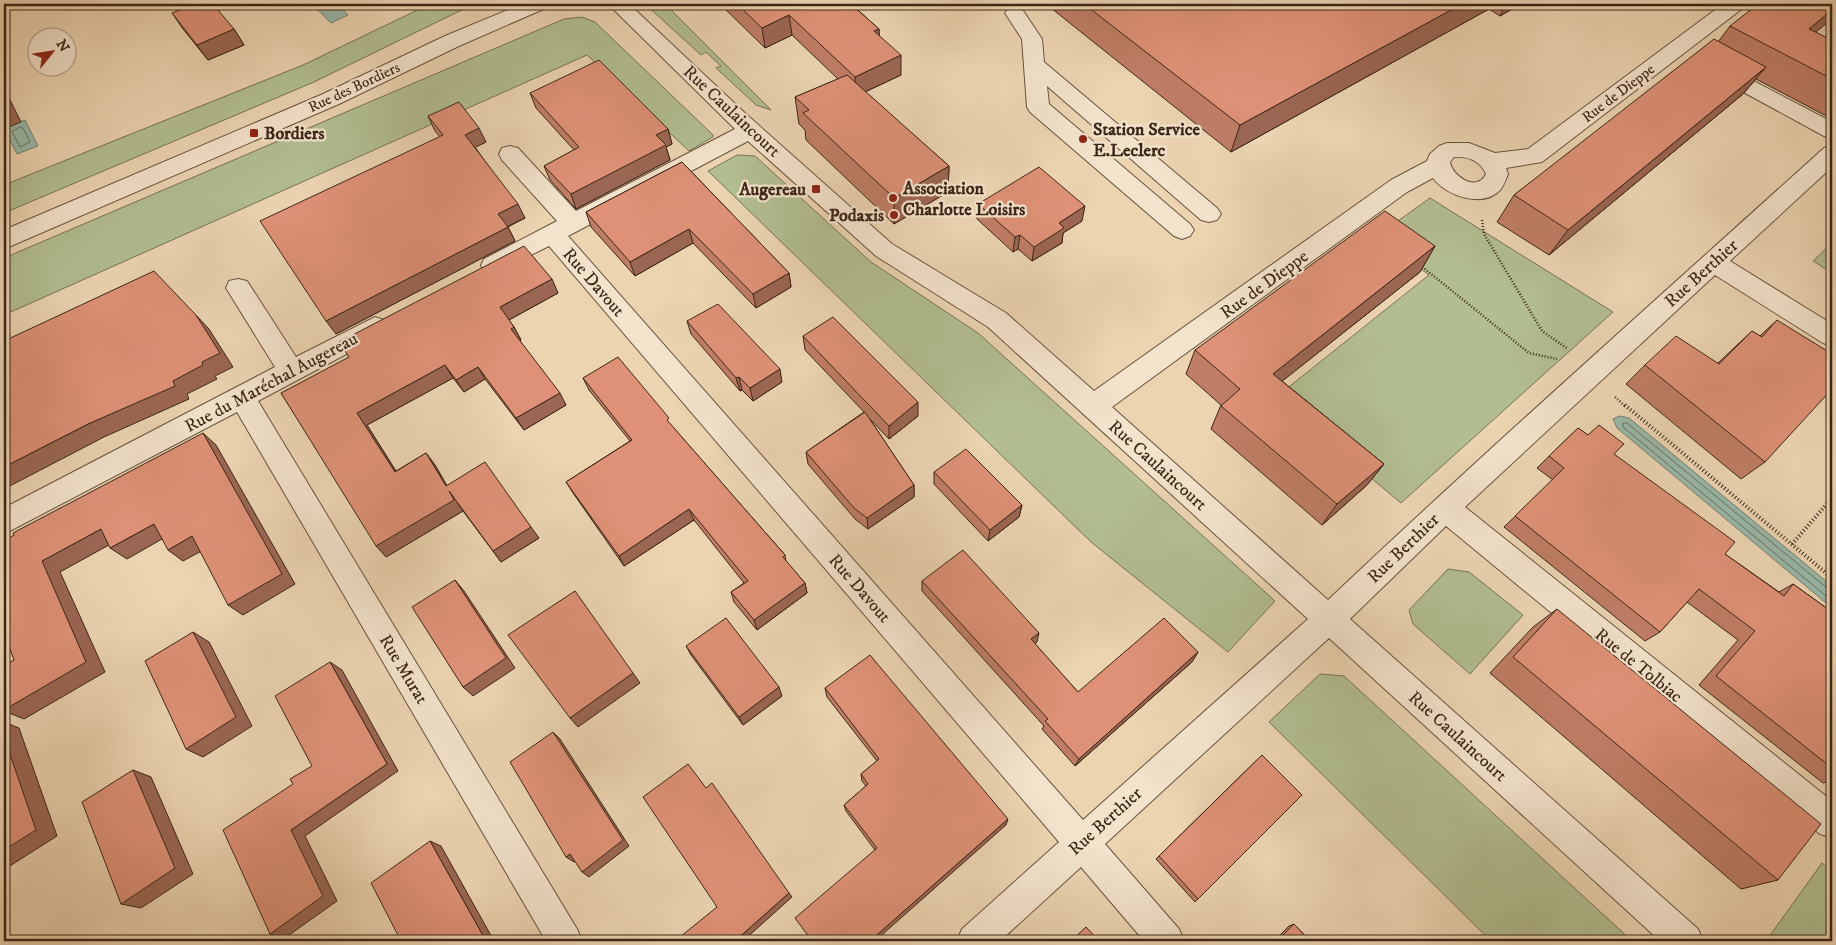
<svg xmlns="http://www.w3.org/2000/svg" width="1836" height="945" font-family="'IM FELL DW Pica',serif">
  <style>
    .green { fill: #b2be91; stroke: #777254 }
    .water { fill: #99b8a9; stroke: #747e6f }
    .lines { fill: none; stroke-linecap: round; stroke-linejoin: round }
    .shore { stroke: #6a6f60; stroke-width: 1 }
    .minor-casing { stroke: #68523e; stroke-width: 2 }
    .path-far1 { stroke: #3c2618; stroke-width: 2.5; stroke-dasharray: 1 2; stroke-linecap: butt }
    .path { stroke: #3c2618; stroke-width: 4; stroke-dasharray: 1 2.5; stroke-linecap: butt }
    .minor { fill: #f3e3cc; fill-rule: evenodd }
    .wall { fill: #bf7d65; stroke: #3c2618 }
    .shaded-wall { fill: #9b6653; stroke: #3c2618 }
    .building { fill: #de9176; stroke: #3c2618 }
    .poi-dot { fill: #8f2418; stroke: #f3e3cc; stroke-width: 2 }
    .labels { text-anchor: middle; stroke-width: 4.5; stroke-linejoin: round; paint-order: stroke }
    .far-street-label { font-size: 15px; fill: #3c2618; stroke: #f3e3cc }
    .street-label { font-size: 18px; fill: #3c2618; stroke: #f3e3cc }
    .poi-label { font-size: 18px; font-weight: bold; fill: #3c2618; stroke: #f3e3cc; text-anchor: start }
  </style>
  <rect width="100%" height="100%" fill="#ecd4b1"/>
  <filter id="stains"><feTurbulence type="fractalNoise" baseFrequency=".004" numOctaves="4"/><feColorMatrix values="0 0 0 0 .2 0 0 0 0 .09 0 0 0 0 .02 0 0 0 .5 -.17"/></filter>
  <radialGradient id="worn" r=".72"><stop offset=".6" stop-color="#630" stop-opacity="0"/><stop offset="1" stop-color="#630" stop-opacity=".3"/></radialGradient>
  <path class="green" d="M430,4H474L314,82L4,213V185L303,65Z
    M645,4H665L771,110L756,105L716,68L721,66L706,52L701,55Z
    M582,17L595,22L713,135V137L689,151L587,55L4,315V258L564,19Z
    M737,155L755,156L871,262L978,333L1275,601L1228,652L1091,542L708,171Z
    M1430,198L1613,312L1401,503L1275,398L1429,275L1377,236Z
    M1832,243V273L1813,261Z
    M1448,569L1469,572L1523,615L1470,674L1413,624L1409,610Z
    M1320,674L1344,676L1632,941H1491L1269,722Z
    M1822,863L1832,872V941H1766Z"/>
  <path class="water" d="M322,4H337L348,15L331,23L315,7Z
    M25,120L38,146L17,154L4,128Z
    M1620,416L1629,418L1832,586V608L1617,428L1613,419Z"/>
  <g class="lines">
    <path class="shore" d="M20,127L23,128L30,142L20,147L12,132Z
      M1832,589L1827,588L1627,423H1623V427L1832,601"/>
    <defs>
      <path id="minor" d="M522,4H549L546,8L459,46L339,104L4,249V230L323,94L445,36Z
        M608,4H629L746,114L892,244L1006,313L1094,391L1391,180L1427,161L1430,154L1439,146L1447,143H1469L1495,153L1528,149L1723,4H1746L1743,8L1542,162L1506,168L1508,174C1506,179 1504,185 1501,189C1484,209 1446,196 1433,178L1407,192L1112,407L1328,600C1491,446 1658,298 1824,148L1832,146V167L1730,261L1832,324V346L1823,343L1715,275L1465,507L1832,801V838L1820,834L1446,526L1350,619L1698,929L1703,941H1660L1329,638L1105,844L1179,929L1184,941H1144L1081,867L1000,941H957L962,929L1059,842L549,246L493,274L484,271L481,265L484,259L557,221L502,160L499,154L502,148L510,146L518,148L576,211L735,129ZM748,141L876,256L988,327L1308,619L1083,820L568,236ZM1454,157C1468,156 1481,161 1486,174C1477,193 1452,176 1450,162Z
        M1015,7L1022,9L1042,39L1044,62L1217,208L1221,214L1217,220L1209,222L1201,220L1047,86L1049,104L1190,224L1194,230L1190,236L1182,239L1174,236L1030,112L1027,107L1022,39L1005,13L1008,9Z
        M1717,62L1832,122V138L1824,136L1710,74L1706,69L1710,64Z
        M238,279L247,281L296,357L375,317L384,320L388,327L384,334L258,401L577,929L582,941H546L237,412L4,534V508L275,367L226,288L229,281Z"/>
    </defs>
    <use href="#minor" class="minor-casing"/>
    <path class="path-far1" d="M1482,220L1484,234L1542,331L1568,349
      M1420,265L1529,353L1557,359
      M1615,397L1626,407"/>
    <path class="path" d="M1625,405L1832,578
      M1792,544L1832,498"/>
    <use href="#minor" class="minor"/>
  </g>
  <path class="wall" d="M720,4H851L879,29V36L901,75L865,92L949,166L948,192L894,224L806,140L805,130L799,124L795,97L838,79L792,35L765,48Z
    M1046,4H1521L1500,16L1489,9L1231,152Z
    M172,13L234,29L244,45L208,60L183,29Z
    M1730,26L1832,40V119L1756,79L1743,94L1549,255L1497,222L1514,195L1718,42Z
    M530,93L668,129L672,144L666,147L670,160L576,209L550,180L544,166L574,150L536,108Z
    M428,116L486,142L475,147L525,218L508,227L515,241L336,334L440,137L435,131Z
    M682,162L789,273L791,287L756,308L693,243L635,276L591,227L586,212Z
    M978,204L1082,221L1063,233L1062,243L1032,261L1018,249L1013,252L977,219Z
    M1435,246L1420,272L1282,381L1384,464L1367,485L1322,525L1211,429L1221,405L1186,374L1195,350Z
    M558,293L509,320L514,327L521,340L520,341L566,405L524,430L485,379L464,392L453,378L367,425L396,471L426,453L435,465L447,486L539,538L501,562L460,507L463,511L386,557L281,393Z
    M1777,320L1765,462L1741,479L1626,384L1645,365L1718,363L1752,331L1760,336Z
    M687,321L782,382L753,401L742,390L740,391L691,334Z
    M803,336L918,416L889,439L869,418L914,485V497L868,529L855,519L808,464L806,452L864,412L805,350Z
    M583,378L671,425L785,555L786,561L805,583L807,593L757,630L734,602L731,592L744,583L694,520L624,566L573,493L566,482L630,441L589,390Z
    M1578,428L1614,454L1725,554L1779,592L1793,584L1832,612V780L1823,783L1699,685L1738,640L1687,602L1660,632L1645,641L1504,527L1553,480L1537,468Z
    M934,472L1022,505L1019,517L988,541L934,484Z
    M1832,546V554L1828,551Z
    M922,581L1037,642L1035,644L1078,692L1198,652L1192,662L1075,766L1042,729L1044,726L922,591Z
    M1557,609L1778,880L1741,889L1490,673L1533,627Z
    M686,646L782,696L743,725L691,655Z
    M825,688L1006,825L875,850L846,811L844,805L866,786L862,781L861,774L877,761L827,697Z
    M1262,755L1198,899L1195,902L1156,859Z
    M1294,924L1310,941H1274L1289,926Z"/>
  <path class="shaded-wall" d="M1462,4H1491L1489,9L1231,152L1240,125Z
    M1506,4H1521L1500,16Z
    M1832,10V19L1786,56L1809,29Z
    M789,15L792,35L765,48L762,28Z
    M234,29L244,45L208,60L197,45Z
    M879,29L880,49L874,31Z
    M901,55V75L856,96L855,77Z
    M1766,67L1743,94L1549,255L1568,230Z
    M4,88L21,122L4,129Z
    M479,128L486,142L472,149L465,135Z
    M668,129L672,144L666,147L670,160L576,209L571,194L656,135Z
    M949,166L948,192L894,224V198Z
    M518,204L525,218L504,228L498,214Z
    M1085,206L1082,221L1063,233L1062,243L1032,261L1034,247L1059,223Z
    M508,227L515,241L336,334L326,321Z
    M689,229L693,243L635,276L630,262Z
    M1020,235L1018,249L1013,252L1015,237Z
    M1435,246L1420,272L1261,398L1273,374Z
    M789,273L791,287L756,308L753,294Z
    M552,279L558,293L507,321L500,307Z
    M196,315L209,329L233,367L215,376L217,379L187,394L189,399L104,437L4,489V467L173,381L202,362Z
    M514,327L521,340L518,342L511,329Z
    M445,365L453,378L367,425L404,484L395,472L357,413Z
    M478,367L485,379L464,392L456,380Z
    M780,369L782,382L753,401L750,388Z
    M739,377L742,390L740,391L736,378Z
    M560,393L566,405L524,430L516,418Z
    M918,402V416L889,439V426Z
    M203,433L216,445L295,584L243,615L228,605Z
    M426,453L435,465L454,498L446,486Z
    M1384,464L1367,485L1322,525L1337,504Z
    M914,485V497L868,529L867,518Z
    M449,491L457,502L463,511L386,557L376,546Z
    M1022,505L1019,517L988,541L990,530Z
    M689,509L694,520L624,566L619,556Z
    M154,524L169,535L127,559L110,548Z
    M531,527L539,538L501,562L493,551Z
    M101,529L118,540L60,572L105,672L24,719L4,711L42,561Z
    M192,536L207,548L183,561L168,550Z
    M455,580L464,591L515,668L473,696L463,687Z
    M805,583L807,593L757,630L754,620Z
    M193,632L209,642L252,726L203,757L186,749Z
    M1039,633L1037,642L1029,649L1031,639Z
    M1198,652L1192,662L1075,766L1079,759Z
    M330,662L342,670L398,771L305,836L337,901L285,938L270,934L291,830L387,764Z
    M633,673L640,683L578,727L570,718Z
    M779,687L782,696L743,725L739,717Z
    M4,722L19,728L57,836L5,869L4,868Z
    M553,732L560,739L629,846L589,877L582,872Z
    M133,770L151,777L193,874L141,908L121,904Z
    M1008,819L1006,825L875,941H870Z
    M430,841L441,846L494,941H486Z
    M570,854L578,859L574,862L566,857Z
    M789,893L792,897L743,941H735Z"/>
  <path class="building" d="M195,4H213L234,29L197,45L172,13Z
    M737,4H851L879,29L874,31L901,55L855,77L789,15L762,28Z
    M1084,4H1462L1240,125Z
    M1758,4H1832V10L1809,29L1832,40V79L1730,26Z
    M1714,39L1766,67L1568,230L1514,195Z
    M599,60L668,129L656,135L666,145L571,194L544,166L579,147L530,93Z
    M847,75L949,166L894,198L803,113L809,110L795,97Z
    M4,101L7,107L4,108Z
    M459,102L479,128L465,135L518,204L498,214L508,227L326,321L260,221L443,135L428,116Z
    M682,162L789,273L753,294L689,229L630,262L586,212Z
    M1039,167L1085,206L1059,223L1064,228L1034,247L1020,235L1015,237L978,204Z
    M1385,211L1435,246L1273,374L1384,464L1337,504L1221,406L1240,389L1195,350Z
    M524,246L552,279L500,307L514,327L511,329L560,393L516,418L478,367L456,380L445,365L357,413L395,472L426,453L446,486L485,462L531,527L493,551L449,491L454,500L376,546L281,393L349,357L339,342Z
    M154,271L196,315L220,353L202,362L203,365L173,381L175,386L88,424L4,467V341Z
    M718,304L780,369L750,388L739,377L736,378L687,321Z
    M833,317L918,402L889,426L803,336Z
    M1777,320L1832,354V389L1765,462L1645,365L1676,336L1719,364L1752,331L1762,337Z
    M618,357L669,418L667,420L785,555L783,557L805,583L754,620L731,592L748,581L689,509L619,556L566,482L632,440L583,378Z
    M865,412L914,485L867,518L854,508L806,452Z
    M1599,425L1624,444L1614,454L1735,542L1725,554L1784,596L1793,584L1832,612V768L1716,676L1755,631L1699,589L1660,632L1515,516L1564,468L1549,456L1578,428L1588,435Z
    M203,433L282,574L228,605L192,536L168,550L154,524L110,548L101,529L42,561L86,662L4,710V666L14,660L4,633V541L14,535L13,533Z
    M966,449L1022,505L990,530L934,472Z
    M963,550L1039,633L1031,639L1078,692L1164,618L1198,652L1079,759L1045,721L1048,719L922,581Z
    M455,580L506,658L463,687L412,607Z
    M575,591L633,673L570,718L508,635Z
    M1557,609L1821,824L1778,880L1513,657Z
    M726,618L779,687L739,717L686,646Z
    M193,632L236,717L186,749L145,661Z
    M870,655L1008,819L870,941H812L795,918L877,848L844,805L868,784L861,774L879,759L825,688Z
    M330,662L387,764L291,830L323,896L270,934L223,830L293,784L290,779L312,766L275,696Z
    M553,732L623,840L582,872L570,854L566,857L510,762Z
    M4,737L36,830L4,850Z
    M1262,755L1302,795L1198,899L1159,856Z
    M688,764L706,788L712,783L789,893L735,941H675L717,907L643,797Z
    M133,770L175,868L121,904L82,802Z
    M430,841L486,941H401L371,883Z
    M1294,924L1310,941H1277Z
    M1086,927L1099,941H1071Z"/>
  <g class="poi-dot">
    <rect x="249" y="128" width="10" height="10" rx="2.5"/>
    <circle cx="1083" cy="139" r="5"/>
    <rect x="811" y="184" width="10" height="10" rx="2.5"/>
    <circle cx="893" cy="198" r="5"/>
    <circle cx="894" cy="215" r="5"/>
  </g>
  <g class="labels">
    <g class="far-street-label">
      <text transform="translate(354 87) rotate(-25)" y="5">Rue des Bordiers</text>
      <text transform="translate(1618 93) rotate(-37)" y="5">Rue de Dieppe</text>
    </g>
    <g class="street-label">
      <text transform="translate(732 111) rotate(43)" y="6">Rue Caulaincourt</text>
      <text transform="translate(1701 273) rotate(-42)" y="6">Rue Berthier</text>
      <text transform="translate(594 282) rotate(49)" y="6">Rue Davout</text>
      <text transform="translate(1264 284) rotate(-36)" y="6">Rue de Dieppe</text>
      <text transform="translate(271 382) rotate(-28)" y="6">Rue du Maréchal Augereau</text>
      <text transform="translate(1158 465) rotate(42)" y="6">Rue Caulaincourt</text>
      <text transform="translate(1403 548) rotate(-44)" y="6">Rue Berthier</text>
      <text transform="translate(860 588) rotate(49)" y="6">Rue Davout</text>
      <text transform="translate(1639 665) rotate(39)" y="6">Rue de Tolbiac</text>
      <text transform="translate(404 669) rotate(59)" y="6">Rue Murat</text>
      <text transform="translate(1458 736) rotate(42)" y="6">Rue Caulaincourt</text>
      <text transform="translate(1105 821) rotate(-42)" y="6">Rue Berthier</text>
    </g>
    <g class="poi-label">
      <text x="1093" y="135">Station Service<tspan x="1093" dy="21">E.Leclerc</tspan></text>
      <text x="264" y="139">Bordiers</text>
      <text x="903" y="194">Association<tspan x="903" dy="21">Charlotte Loisirs</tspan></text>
      <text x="806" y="195" text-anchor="end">Augereau</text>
      <text x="884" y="221" text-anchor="end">Podaxis</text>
    </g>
  </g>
  <rect width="1836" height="945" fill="none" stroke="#ecd4b1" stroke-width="20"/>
  <rect x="5" y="5" width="1826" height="935" fill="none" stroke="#3c2618" stroke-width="2.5"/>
  <rect x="10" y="10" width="1816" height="925" fill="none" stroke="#3c2618"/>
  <g transform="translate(52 52) rotate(60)"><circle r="24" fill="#f3e3cc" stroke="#aa9784"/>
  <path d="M0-4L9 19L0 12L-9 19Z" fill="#8f2418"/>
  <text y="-8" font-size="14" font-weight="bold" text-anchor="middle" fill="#3c2618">N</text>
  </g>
  <rect width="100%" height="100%" filter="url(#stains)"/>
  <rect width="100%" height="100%" fill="url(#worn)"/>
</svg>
